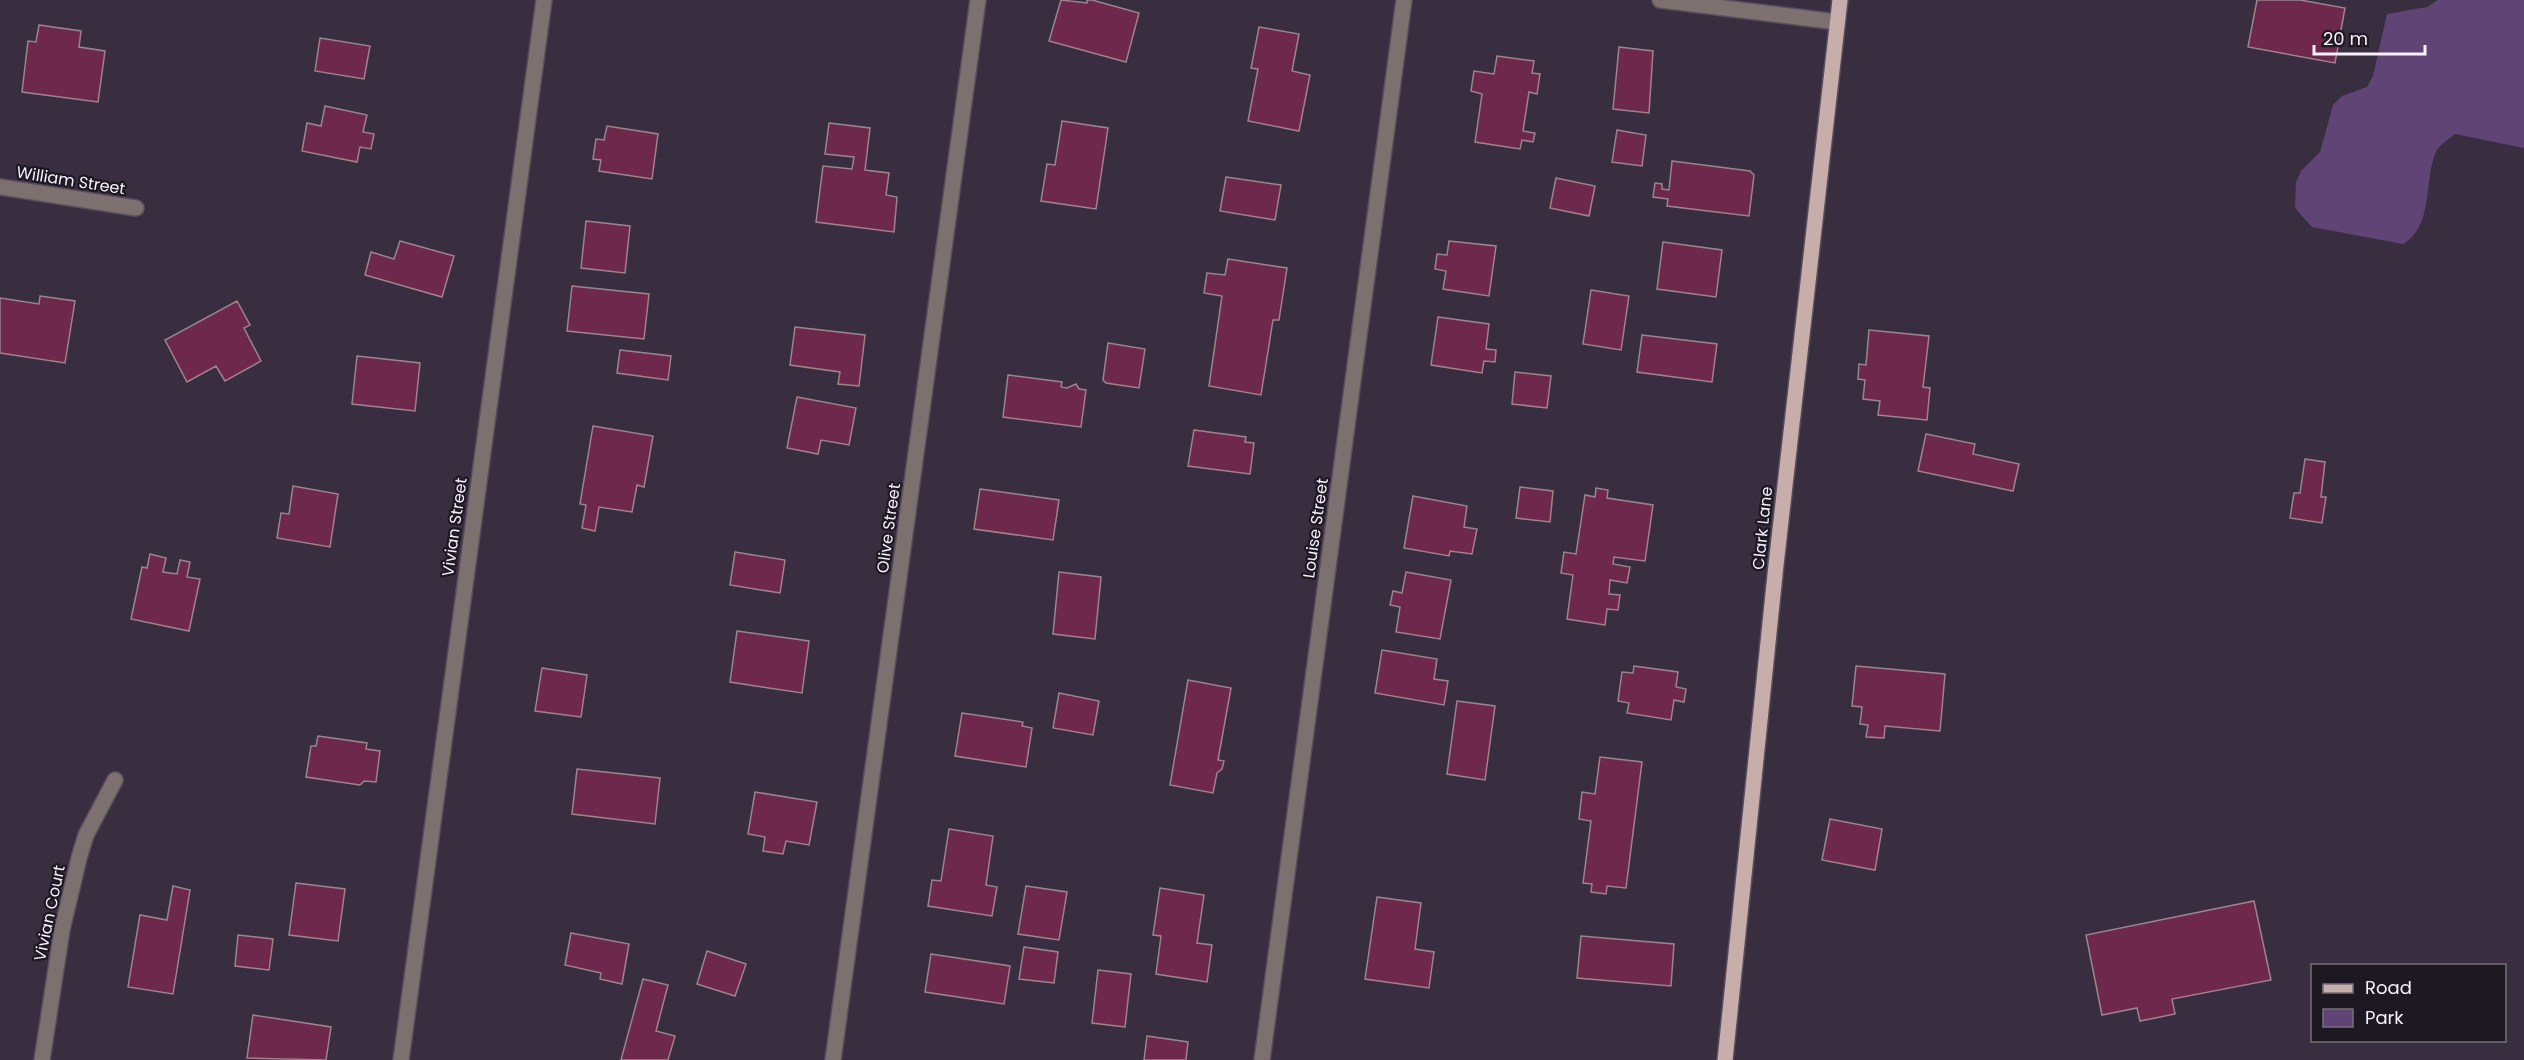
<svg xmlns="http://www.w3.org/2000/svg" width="2524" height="1060" font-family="Poppins,sans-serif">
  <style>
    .green { fill: #604476 }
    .building { fill: #6d284c; stroke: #9d838e; stroke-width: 1.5 }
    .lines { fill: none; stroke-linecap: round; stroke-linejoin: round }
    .minor-casing { stroke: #574d5e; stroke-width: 18 }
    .major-casing { stroke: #574d5e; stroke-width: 18 }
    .minor { stroke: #7d716f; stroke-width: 15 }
    .major { stroke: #c7aeaa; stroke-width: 15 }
    .labels { text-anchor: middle; stroke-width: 4.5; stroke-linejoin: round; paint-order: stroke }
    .street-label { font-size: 16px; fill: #f7f1fd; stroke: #1d1821 }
  </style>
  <rect width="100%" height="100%" fill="#382e40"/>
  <path class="green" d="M2438,0H2524V148L2455,134C2449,139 2437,146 2435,154C2424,183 2433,227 2403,244L2312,227L2295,208L2296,182L2301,171L2320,152L2333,105L2342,96L2367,87L2373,76L2387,14L2427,7Z"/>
  <path class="building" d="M1061,0L1087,3V0H1092L1139,13L1126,62L1049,41Z
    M2257,0H2300L2345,8L2335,63L2248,47Z
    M39,25L81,31L79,47L105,51L98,102L22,92L28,41L36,42Z
    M1259,27L1299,34L1292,71L1310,75L1299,131L1248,121L1258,69L1251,68Z
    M320,38L370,46L364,79L315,71Z
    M1619,47L1653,51L1649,113L1613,109Z
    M1497,56L1534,61L1532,73L1540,74L1537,94L1529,92L1523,131L1535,133L1533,142L1522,140L1520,149L1475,142L1482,94L1471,91L1474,71L1494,74Z
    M325,106L367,115L363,132L374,134L371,149L360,147L357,162L302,151L307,123L321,126Z
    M1062,121L1108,128L1096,209L1041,201L1047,164L1055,165Z
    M829,123L870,128L865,170L889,173L886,195L897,197L894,232L816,222L823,166L852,169L854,157L825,154Z
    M607,126L658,134L652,179L599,171L601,160L593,159L596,139L604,140Z
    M1617,130L1646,135L1642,166L1612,162Z
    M1672,161L1750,171L1754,175L1749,216L1667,206L1668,199L1653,197L1655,183L1662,184V189L1669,190Z
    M1226,177L1281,185L1275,220L1220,211Z
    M1556,178L1595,186L1589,216L1550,208Z
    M586,221L630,226L625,273L581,268Z
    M400,241L454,256L442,297L365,275L371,252L394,259Z
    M1449,241L1496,246L1489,296L1443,289L1446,271L1435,269L1437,254L1447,255Z
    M1663,242L1722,250L1716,297L1657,289Z
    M1228,259L1287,268L1279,320H1273L1261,395L1209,386L1222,296L1204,293L1207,273L1225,275Z
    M572,286L649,294L644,339L567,331Z
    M1591,290L1629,296L1621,350L1583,344Z
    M40,296L75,301L65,363L0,353V298L39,304Z
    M237,301L250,325L244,328L261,361L225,381L216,366L187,382L165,340Z
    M1438,317L1489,324L1486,349L1496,350L1495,362L1484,361L1482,373L1431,365Z
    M795,327L865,335L859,386L838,384L840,372L790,365Z
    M1869,330L1929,336L1923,387L1930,388L1927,420L1878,415L1880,401L1863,399L1865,380L1858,379L1859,364L1866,365Z
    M1642,335L1717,344L1712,382L1637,372Z
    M1108,343L1145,349L1139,388L1106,383L1103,380Z
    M620,350L671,356L668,380L617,373Z
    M357,356L420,363L415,411L352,404Z
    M1515,372L1551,376L1547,408L1512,404Z
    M1008,375L1062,382L1061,387L1067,388L1076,384L1079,389L1086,390L1081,427L1003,417Z
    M797,397L856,408L849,445L821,440L818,454L787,448Z
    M593,426L653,436L644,487L637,485L632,512L599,507L595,531L582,528L586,505L580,504Z
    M1194,430L1246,437L1245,442L1254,443L1250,474L1188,466Z
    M1926,434L1975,444L1973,454L2019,464L2013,491L1918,471Z
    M2305,459L2325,462L2321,497H2326L2322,523L2290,518L2294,493H2300Z
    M293,486L338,494L330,547L277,538L281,513L289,514Z
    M1520,487L1553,491L1550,522L1516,518Z
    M1596,488L1608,490L1607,498L1653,505L1645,561L1614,557L1613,564L1630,567L1627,583L1610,580L1609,594L1620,595L1618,610L1607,609L1605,625L1567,619L1573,575L1561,573L1564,552L1576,554L1585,495L1595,497Z
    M980,489L1059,500L1053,540L974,529Z
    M1413,496L1467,506L1464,527L1477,529L1472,554L1450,551L1449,556L1404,548Z
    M735,552L785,560L780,593L730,585Z
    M150,554L166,558L163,572L177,574L180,560L190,562L187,577L200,579L189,631L131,619L142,567L147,568Z
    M1059,572L1101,577L1095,639L1053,634Z
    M1406,572L1451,580L1440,639L1396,632L1400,607L1390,605L1393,591L1402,593Z
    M737,631L809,641L802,693L730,682Z
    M1382,650L1437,659L1434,679L1448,681L1444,705L1375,693Z
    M1634,666L1678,672L1676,687L1686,689L1684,702L1674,700L1671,720L1627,713L1629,703L1618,701L1622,672L1633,673Z
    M1856,666L1945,674L1940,731L1885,726L1884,738L1866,737L1868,725L1860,724L1862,707L1852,706Z
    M542,668L587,675L581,717L535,711Z
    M1188,680L1231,688L1218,760L1224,761L1222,769L1217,773L1213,793L1170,785Z
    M1059,693L1099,701L1093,735L1053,728Z
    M1457,701L1495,706L1485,780L1447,774Z
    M962,713L1023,722L1022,726L1032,728L1026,767L955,756Z
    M318,736L367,743L366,749L380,751L376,782L364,781L360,785L306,777L311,746H316Z
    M1600,757L1642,762L1626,888L1607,886L1606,894L1591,892L1592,884L1583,883L1591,821L1579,819L1582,792L1595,794Z
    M577,769L660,778L655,824L572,814Z
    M755,792L817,802L809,845L786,841L783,854L763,851L765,837L748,834Z
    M1830,819L1882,829L1875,870L1822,860Z
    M949,829L993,836L986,885L997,887L992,916L928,906L932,880L941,881Z
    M296,883L345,889L338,941L289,935Z
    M173,886L190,890L173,994L128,987L140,915L167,920Z
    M1026,886L1067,892L1059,940L1018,934Z
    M1160,888L1204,895L1197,943L1212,945L1207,982L1156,974L1161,936L1153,935Z
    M1377,897L1421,903L1415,949L1434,952L1429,988L1365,979Z
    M2254,901L2271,980L2172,999L2175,1014L2140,1021L2137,1008L2102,1015L2086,935Z
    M571,933L629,944L622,984L600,979L601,973L565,965Z
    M238,935L273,939L269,970L235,966Z
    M1581,936L1674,944L1671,986L1577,978Z
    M1024,947L1058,952L1054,983L1019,979Z
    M707,951L746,964L735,996L697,984Z
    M931,954L1010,966L1004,1004L925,992Z
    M1098,970L1131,974L1125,1027L1092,1023Z
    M643,979L668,985L656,1031L675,1036L668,1060H621Z
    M253,1015L331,1027L326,1060L247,1058Z
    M1147,1036L1188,1042L1186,1060H1144Z"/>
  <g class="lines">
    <defs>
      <path id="minor" d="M1660,0L1837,22
        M0,187L136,208
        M42,1060L62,930L79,858L86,835L115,780
        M401,1060L544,0
        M833,1060L978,0
        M1262,1060L1404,0"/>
      <path id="major" d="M1725,1060L1776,565L1840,0"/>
    </defs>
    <use href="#minor" class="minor-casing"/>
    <use href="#major" class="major-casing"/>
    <use href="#minor" class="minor"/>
    <use href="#major" class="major"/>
  </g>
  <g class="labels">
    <g class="street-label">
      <text transform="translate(71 180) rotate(9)" y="6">William Street</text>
      <text transform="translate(454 527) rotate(-82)" y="6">Vivian Street</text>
      <text transform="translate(888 528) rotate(-82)" y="6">Olive Street</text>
      <text transform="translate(1315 528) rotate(-82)" y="6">Louise Street</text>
      <text transform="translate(1762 528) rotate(-84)" y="6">Clark Lane</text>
      <text transform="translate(49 913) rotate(-78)" y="6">Vivian Court</text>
    </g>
  </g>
  <rect x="2311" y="964" width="195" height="78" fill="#1d1821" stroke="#746f79" stroke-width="1.5"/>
  <rect x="2323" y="984" width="30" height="9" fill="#c7aeaa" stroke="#746f79" stroke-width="1.5"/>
  <text x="2365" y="994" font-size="18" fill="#f7f1fd">Road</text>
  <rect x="2323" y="1009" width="30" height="18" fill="#604476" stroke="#746f79" stroke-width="1.5"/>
  <text x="2365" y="1024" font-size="18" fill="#f7f1fd">Park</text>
  <path d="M2314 45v9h111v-9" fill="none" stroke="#f7f1fd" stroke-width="3"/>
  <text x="2323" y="45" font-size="18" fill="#f7f1fd" stroke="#1d1821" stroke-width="4.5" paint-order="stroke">20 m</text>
</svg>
